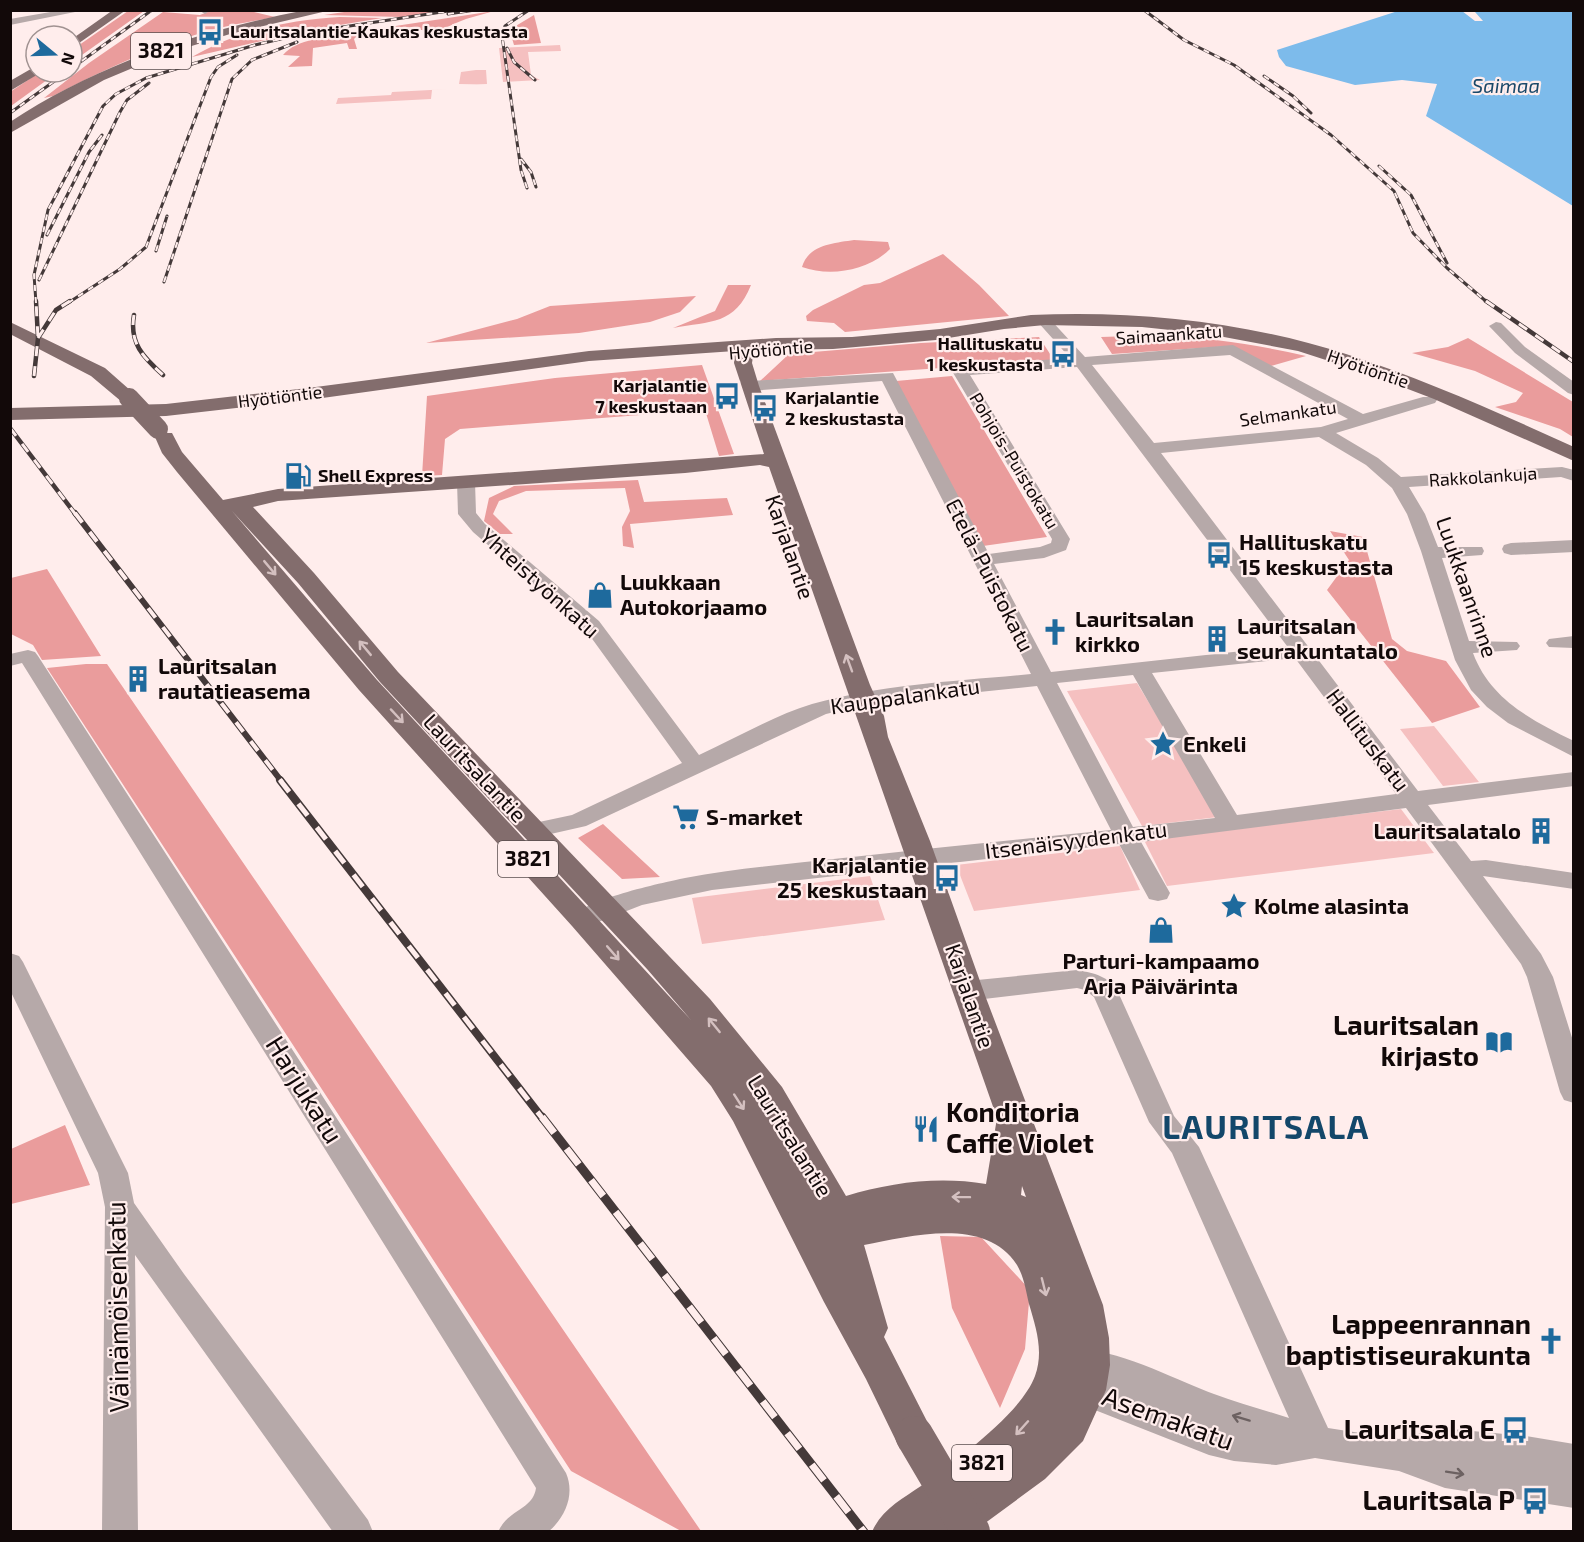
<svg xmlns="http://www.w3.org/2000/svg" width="1584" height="1542" font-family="'Exo 2',sans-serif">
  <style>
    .green { fill: #f5c0c0 }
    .forest { fill: #ea9c9c }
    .water { fill: #7dbbeb }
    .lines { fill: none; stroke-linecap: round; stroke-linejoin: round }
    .minor { fill: #b6a9a9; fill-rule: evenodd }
    .major { fill: #836d6d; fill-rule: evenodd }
    .rail-far4-casing { stroke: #443939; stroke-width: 3 }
    .rail-far3-casing { stroke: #443939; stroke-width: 4.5 }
    .rail-far2-casing { stroke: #443939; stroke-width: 6 }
    .rail-far1-casing { stroke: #443939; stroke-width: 8 }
    .rail-casing { stroke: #443939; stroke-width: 9 }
    .rail-far4 { stroke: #ffedec; stroke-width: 2; stroke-dasharray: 6; stroke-linecap: butt }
    .rail-far3 { stroke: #ffedec; stroke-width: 3; stroke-dasharray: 10; stroke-linecap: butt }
    .rail-far2 { stroke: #ffedec; stroke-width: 4; stroke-dasharray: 12; stroke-linecap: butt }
    .rail-far1 { stroke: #ffedec; stroke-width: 5; stroke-dasharray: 15; stroke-linecap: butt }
    .rail { stroke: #ffedec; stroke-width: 7; stroke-dasharray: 20; stroke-linecap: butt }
    .major-bridge-far1 { stroke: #836d6d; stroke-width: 20 }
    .major-bridge { stroke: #836d6d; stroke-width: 38 }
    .oneway { stroke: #d4c0c0 }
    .oneway2 { stroke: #6c6161 }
    .labels { text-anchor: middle; stroke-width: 4.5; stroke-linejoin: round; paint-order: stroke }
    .far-poi-label { font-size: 18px; font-weight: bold; fill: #120909; stroke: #ffedec; text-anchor: start }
    .far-street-label { font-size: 18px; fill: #120909; stroke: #ffedec }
    .far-water-label { font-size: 20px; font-style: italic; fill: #1a4869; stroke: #ffedec }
    .shield { fill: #ffedec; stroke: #594d4d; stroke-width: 1.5 }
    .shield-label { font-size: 21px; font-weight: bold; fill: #120909 }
    .poi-label { font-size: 22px; font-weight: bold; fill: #120909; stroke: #ffedec; text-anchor: start }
    .street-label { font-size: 22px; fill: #120909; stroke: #ffedec }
    .near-poi-label { font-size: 27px; font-weight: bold; fill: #120909; stroke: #ffedec; text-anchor: end }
    .near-street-label { font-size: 27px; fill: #120909; stroke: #ffedec }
    .near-district-label { font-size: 33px; font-weight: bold; letter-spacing: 1.5px; fill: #13476a; stroke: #ffedec }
  </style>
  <rect width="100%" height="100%" fill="#ffedec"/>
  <path class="green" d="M560,45L561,51L528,52L531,75L540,80L503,82L499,48Z
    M476,70H486L487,84L459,85L477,84H459L461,72Z
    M450,89L432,90L431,99L336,104L338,98L391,95L392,92Z
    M1137,683L1218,817L1142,826L1067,691Z
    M1434,726L1479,782L1443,786L1400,729Z
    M1401,809L1434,853L1167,886L1144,840Z
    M1120,846L1140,890L974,911L956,865Z
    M870,876L885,920L702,944L692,898Z"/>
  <path class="forest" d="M128,11H144L72,62V50Z
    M210,11H250L275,17C255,21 235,24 216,29C159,44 105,69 53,96L44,98L89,63L163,12L200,15Z
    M351,11V10L442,11L401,17L324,15Z
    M494,11C485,14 475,16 466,19C443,27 439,37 412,27L356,32Z
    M534,15L541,43L514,45L511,35L514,27Z
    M340,17L382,18L309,30L192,57C237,31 288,20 340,17Z
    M348,33L359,34L354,39L357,49H349L347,43L313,48L312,66L288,67L300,56L283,55C296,39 329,37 348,33Z
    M40,72H58L11,106L10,92Z
    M854,240L888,242L890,249C868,271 830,277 802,267C808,245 834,243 854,240Z
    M943,254L979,285L1009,316L845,332L834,323L807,321L806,316L813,310L864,285L880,283Z
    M728,285H751C735,325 711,321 673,328L715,311Z
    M696,296L680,312L650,322L579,333L426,343L517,319L550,306Z
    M1162,335C1211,338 1258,345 1306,356L1271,366L1231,346L1112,354L1101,337Z
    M1039,337L1054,360L760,381L789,354L921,343Z
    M1468,338L1573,402V437L1560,429L1495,407L1516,402L1523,393L1475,371L1412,353L1448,347Z
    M702,365L734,454L719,456L705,410L460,429L445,439L442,475L422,476L427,396L555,378Z
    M952,376L1047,537L983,546L896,381Z
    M638,480L644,502L727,498L733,515L630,524L634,548L623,546L622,527L630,511L625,488L526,491L499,501L493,514L513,534H500L484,521L489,498L514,486Z
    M1330,531L1363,537L1392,639L1407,651L1446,661L1480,707L1432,723L1327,590L1349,560Z
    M47,569L101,656L42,660L33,645L11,634V578Z
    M86,664H107L701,1531H681L571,1471L47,668Z
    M603,824L660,877L622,879L578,838Z
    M65,1125L90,1185L11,1204V1149Z
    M940,1236L981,1237L1030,1290L1025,1349L1000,1408L952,1308Z"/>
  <path class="water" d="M1401,10L1462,11L1475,21H1483L1475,12L1573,11V206L1426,116L1437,84L1402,80L1355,85L1286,66L1279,57L1277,50L1280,49Z"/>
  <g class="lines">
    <path class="minor" d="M62,10H85L10,25V19Z
      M211,10L205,14L200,11L201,10Z
      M1043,316L1048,317L1085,357L1233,345L1363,414L1423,397H1435L1437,400L1435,403L1336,433L1378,458L1401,477L1562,467L1574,470V481L1561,477L1409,487L1425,514L1438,547H1482L1484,551L1482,555L1442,558L1469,641L1517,642L1520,646L1517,650L1473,653C1490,699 1531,720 1574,741V757L1508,723L1487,707L1471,690L1455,660L1421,551L1407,514L1392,488L1366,465L1319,437L1161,453L1418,791L1574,772V786L1428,805L1471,861L1486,860L1574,873V889L1483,876L1541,954L1553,977L1574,1044V1103L1564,1100L1560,1092L1527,977L1521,964L1406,808L1141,842L1170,893L1167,899L1158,901L1149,899L1119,844L712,890L642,905L583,928L574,925L570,919C582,900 661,883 685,878C737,868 790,864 843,858C933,848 1022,839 1111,830L1037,686L873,703L826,714L586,826L533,838L525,835L521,830L525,825L572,815L682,763L585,629L473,532L458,514L457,482L460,478H472L475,482L476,513L485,524L599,621L699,755C736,738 773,716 812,704C883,684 959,681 1031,674L882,381L750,391L742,386L750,381L893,373L989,554L1040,547L1051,543L1052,539L952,371L960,366L1070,358L1036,320ZM1230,355L1348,419L1321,427L1154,443L1092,365ZM1077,367L1287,646L1051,672L994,564L1044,558L1066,550L1070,539L970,375ZM1295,658L1396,794L1237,815L1152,673ZM1133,675L1215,818L1133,827L1057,683Z
      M1496,322L1501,323L1525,347L1574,382V395L1568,393L1515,353L1489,326Z
      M1574,540V552L1511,555L1504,553L1502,549L1504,545L1511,543Z
      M1574,636V648L1549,647L1546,643L1549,639Z
      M28,650L35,652L38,656L566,1473C575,1494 566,1517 548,1532H498C508,1509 533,1510 536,1488L22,663L10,666V654Z
      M10,953L19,956L23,962L128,1173L134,1203L184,1274L368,1520L373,1532H333L135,1255L138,1532H102L105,1207L98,1173L10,990Z
      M1077,970C1094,973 1109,976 1118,992L1174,1116L1199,1147L1328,1428L1399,1439L1440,1428L1526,1436L1574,1444V1508L1445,1488L1399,1471L1315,1458L1276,1465L1234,1461L1209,1455L1062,1397L1057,1386L1062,1375L1069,1373L1065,1363L1069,1353C1103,1340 1179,1382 1214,1394C1238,1403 1264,1410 1289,1418L1172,1153L1149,1122L1094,997L1085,990L1077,988L967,1001L958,998L954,991L958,984L967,981Z"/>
    <path class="major" d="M113,10H126L72,48V39Z
      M306,10H331L230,34L166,54L104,80L10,133V122C99,63 202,30 306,10Z
      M36,66V72L40,73L10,91V81Z
      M1031,315C1137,310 1246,322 1346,354C1424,379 1499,413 1574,447V461L1434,399L1366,373L1298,351L1208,334L1142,327L1045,325L1004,329L936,340L833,349L754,350L752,363L759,386L870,685L884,716L888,737L930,841L986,998L1103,1305L1109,1338L1110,1365L1106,1390L1083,1441L1045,1479L973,1532H872C881,1510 902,1499 921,1486C954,1462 1021,1414 1035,1376C1044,1351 1036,1328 1029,1304C1026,1291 1024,1277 1017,1265C986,1216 911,1236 864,1245L888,1328L884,1337L934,1435L928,1449L914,1454L900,1449L866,1379L824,1302L733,1121L711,1086L572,926L359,690L177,472L162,453L155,437L158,433H172L182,452L223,500L278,489L764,454L734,363L735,351L589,361L308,400L166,416L10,420V408L166,404L308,388L589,351L776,338L852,337L940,329ZM760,465L769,467L997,1118L986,1184C940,1176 891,1182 846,1196L782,1087L710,999L398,672L314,573L253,507L278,501L685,473ZM232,511L298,583L380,682L647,969L691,1020L377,680ZM1022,1186L1026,1197L1021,1195Z
      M10,322L105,368L139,398L136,402H122L91,376L10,334Z"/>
    <defs>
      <path id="rail-far4" d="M1144,10L1184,40L1234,65L1331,135L1394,191L1413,233L1447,268L1488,303
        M448,14L475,10
        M507,48L514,62L535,80
        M72,68L152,10
        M1264,76L1293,96L1311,113
        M10,113L67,72
        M521,159L531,172L536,187
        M1379,166L1411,195L1447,263
        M527,188L521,170L502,36L505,26L529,10
        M47,235L89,152L102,135
        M156,251L167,216
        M39,280L120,112L127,100L149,83
        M164,282L232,79L252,60L297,42
        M36,303L34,275L48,210L103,106L116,94L146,78L255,45L310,32L455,10
        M68,303L120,269L146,247L211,77L218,67L237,55"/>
      <path id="rail-far3" d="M1486,301L1574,362
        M134,315C129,343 143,357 163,375
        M38,338L56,310L70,301
        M34,376L38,338L36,301
        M10,428L76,515"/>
      <path id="rail-far2" d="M75,513L282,782"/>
      <path id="rail-far1" d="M280,780L543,1119"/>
      <path id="rail" d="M542,1117L864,1532"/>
    </defs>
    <use href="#rail-far4" class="rail-far4-casing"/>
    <use href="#rail-far3" class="rail-far3-casing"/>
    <use href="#rail-far2" class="rail-far2-casing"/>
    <use href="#rail-far1" class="rail-far1-casing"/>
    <use href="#rail" class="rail-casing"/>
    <use href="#rail-far4" class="rail-far4"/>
    <use href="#rail-far3" class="rail-far3"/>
    <use href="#rail-far2" class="rail-far2"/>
    <use href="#rail-far1" class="rail-far1"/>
    <use href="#rail" class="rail"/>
    <path class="major-bridge-far1" d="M129,398L158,429"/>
    <path class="major-bridge" d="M914,1435L971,1532"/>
  </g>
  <defs><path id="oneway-shaft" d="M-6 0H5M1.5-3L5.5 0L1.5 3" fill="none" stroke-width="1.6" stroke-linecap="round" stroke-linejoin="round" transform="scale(1.5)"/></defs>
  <g class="oneway">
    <use href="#oneway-shaft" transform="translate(270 568) rotate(50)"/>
    <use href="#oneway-shaft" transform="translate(365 648) rotate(-130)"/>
    <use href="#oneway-shaft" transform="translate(849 663) rotate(-110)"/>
    <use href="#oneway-shaft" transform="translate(397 716) rotate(47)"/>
    <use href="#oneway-shaft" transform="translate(613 953) rotate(49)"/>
    <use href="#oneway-shaft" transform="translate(714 1025) rotate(-129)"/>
    <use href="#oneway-shaft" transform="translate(739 1102) rotate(57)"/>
    <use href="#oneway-shaft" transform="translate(961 1197) rotate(-179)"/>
    <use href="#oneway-shaft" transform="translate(1044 1287) rotate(76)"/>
    <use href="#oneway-shaft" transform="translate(1022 1428) rotate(132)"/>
  </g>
  <g class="oneway2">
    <use href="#oneway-shaft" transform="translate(1241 1418) rotate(-163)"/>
    <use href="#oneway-shaft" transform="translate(1455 1473) rotate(9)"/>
  </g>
  <defs>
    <symbol id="bus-bare" viewBox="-9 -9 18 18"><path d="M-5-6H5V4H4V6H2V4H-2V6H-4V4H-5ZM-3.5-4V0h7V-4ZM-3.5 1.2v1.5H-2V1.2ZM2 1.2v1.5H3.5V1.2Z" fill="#1e6a9d" stroke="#ffedec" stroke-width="2.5" paint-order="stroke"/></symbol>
    <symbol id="fuel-bare" viewBox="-9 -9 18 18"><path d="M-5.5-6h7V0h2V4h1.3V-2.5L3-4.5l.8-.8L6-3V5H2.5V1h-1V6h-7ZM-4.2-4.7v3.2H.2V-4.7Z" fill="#1e6a9d" stroke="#ffedec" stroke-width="2.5" paint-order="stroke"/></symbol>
    <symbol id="shop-bare" viewBox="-9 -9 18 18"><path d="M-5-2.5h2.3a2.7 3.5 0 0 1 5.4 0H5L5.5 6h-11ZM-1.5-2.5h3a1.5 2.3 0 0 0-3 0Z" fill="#1e6a9d" stroke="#ffedec" stroke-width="2.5" paint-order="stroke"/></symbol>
    <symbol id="church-bare" viewBox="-9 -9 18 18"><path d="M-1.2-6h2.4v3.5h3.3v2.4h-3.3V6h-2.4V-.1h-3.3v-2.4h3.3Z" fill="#1e6a9d" stroke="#ffedec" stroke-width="2.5" paint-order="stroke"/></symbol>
    <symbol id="building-bare" viewBox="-9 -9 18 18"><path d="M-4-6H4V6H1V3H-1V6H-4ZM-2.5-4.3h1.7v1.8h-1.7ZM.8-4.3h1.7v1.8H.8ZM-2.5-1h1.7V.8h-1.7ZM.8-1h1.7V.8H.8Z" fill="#1e6a9d" stroke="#ffedec" stroke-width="2.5" paint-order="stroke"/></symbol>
    <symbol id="sight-bare" viewBox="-9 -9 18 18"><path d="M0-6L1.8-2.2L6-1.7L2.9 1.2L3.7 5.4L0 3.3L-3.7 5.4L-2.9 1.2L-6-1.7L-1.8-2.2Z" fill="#1e6a9d" stroke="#ffedec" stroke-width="2.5" paint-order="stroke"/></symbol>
    <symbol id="supermarket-bare" viewBox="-9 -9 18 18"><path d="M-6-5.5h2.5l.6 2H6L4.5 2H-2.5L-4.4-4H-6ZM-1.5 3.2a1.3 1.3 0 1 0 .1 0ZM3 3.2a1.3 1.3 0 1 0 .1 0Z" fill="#1e6a9d" stroke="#ffedec" stroke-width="2.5" paint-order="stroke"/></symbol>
    <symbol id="library-bare" viewBox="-9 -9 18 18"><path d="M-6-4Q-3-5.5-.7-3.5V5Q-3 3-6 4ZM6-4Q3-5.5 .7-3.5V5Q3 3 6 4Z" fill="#1e6a9d" stroke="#ffedec" stroke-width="2.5" paint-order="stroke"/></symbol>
    <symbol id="restaurant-bare" viewBox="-9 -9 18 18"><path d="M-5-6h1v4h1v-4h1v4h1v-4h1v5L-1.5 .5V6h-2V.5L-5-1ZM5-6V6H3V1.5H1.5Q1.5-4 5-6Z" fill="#1e6a9d" stroke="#ffedec" stroke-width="2.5" paint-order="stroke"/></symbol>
  </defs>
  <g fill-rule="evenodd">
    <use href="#bus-bare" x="191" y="13" width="38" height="38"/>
    <use href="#bus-bare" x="1044" y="335" width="38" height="38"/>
    <use href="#bus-bare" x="708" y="377" width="38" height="38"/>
    <use href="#bus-bare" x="746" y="389" width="38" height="38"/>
    <use href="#fuel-bare" x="279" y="457" width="38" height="38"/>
    <use href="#bus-bare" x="1200" y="536" width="38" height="38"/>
    <use href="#shop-bare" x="581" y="576" width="38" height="38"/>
    <use href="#church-bare" x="1036" y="613" width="38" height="38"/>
    <use href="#building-bare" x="1198" y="620" width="38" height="38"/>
    <use href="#building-bare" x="119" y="660" width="38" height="38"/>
    <use href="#sight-bare" x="1144" y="725" width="38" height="38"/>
    <use href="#supermarket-bare" x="667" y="798" width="38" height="38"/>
    <use href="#building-bare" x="1522" y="812" width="38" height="38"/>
    <use href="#bus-bare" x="928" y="859" width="38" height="38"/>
    <use href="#sight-bare" x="1215" y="887" width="38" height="38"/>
    <use href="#shop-bare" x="1142" y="911" width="38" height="38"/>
    <use href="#library-bare" x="1480" y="1023" width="38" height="38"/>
    <use href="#restaurant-bare" x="907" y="1110" width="38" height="38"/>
    <use href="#church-bare" x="1532" y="1322" width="38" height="38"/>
    <use href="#bus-bare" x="1496" y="1411" width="38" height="38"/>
    <use href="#bus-bare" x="1516" y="1482" width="38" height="38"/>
  </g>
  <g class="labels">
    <g class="far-poi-label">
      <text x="230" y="38">Lauritsalantie-Kaukas keskustasta</text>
      <text x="1043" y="350" text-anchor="end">Hallituskatu<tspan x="1043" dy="21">1 keskustasta</tspan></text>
      <text x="707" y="392" text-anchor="end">Karjalantie<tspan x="707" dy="21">7 keskustaan</tspan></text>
      <text x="785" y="404">Karjalantie<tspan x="785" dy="21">2 keskustasta</tspan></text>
      <text x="318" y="482">Shell Express</text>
    </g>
    <g class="far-street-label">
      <text transform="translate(1169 335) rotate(-4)" y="6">Saimaankatu</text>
      <text transform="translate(771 350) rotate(-5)" y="6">Hyötiöntie</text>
      <text transform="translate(1368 369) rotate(19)" y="6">Hyötiöntie</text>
      <text transform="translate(280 397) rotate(-7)" y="6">Hyötiöntie</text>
      <text transform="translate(1288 414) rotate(-8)" y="6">Selmankatu</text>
      <text transform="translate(1014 461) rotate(59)" y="6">Pohjois-Puistokatu</text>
      <text transform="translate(1483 477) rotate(-4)" y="6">Rakkolankuja</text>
    </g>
    <g class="far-water-label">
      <text x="1506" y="93">Saimaa</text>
    </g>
    <g class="shield">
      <rect x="131" y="33" width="60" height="36" rx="4.5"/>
      <rect x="498" y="841" width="60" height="36" rx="4.5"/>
      <rect x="952" y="1445" width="60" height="36" rx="4.5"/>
    </g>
    <g class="shield-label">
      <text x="161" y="58">3821</text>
      <text x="528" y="866">3821</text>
      <text x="982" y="1470">3821</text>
    </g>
    <g class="poi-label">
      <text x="1239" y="550">Hallituskatu<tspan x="1239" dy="25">15 keskustasta</tspan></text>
      <text x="620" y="590">Luukkaan<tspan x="620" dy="25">Autokorjaamo</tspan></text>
      <text x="1075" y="627">Lauritsalan<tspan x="1075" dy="25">kirkko</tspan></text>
      <text x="1237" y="634">Lauritsalan<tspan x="1237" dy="25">seurakuntatalo</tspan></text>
      <text x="158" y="674">Lauritsalan<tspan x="158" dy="25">rautatieasema</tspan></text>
      <text x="1183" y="752">Enkeli</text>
      <text x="706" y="825">S-market</text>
      <text x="1521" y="839" text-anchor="end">Lauritsalatalo</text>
      <text x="927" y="873" text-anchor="end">Karjalantie<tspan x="927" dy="25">25 keskustaan</tspan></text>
      <text x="1254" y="914">Kolme alasinta</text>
      <text x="1161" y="969" text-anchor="middle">Parturi-kampaamo<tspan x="1161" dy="25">Arja Päivärinta</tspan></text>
    </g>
    <g class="street-label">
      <text transform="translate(790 547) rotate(71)" y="8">Karjalantie</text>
      <text transform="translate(990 575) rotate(63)" y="8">Etelä-Puistokatu</text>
      <text transform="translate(540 583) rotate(42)" y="8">Yhteistyönkatu</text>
      <text transform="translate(1467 587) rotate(71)" y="8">Luukkaanrinne</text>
      <text transform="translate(905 696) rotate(-8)" y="8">Kauppalankatu</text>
      <text transform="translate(1368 740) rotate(53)" y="8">Hallituskatu</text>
      <text transform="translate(475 768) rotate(47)" y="8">Lauritsalantie</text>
      <text transform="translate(1076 840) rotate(-7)" y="8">Itsenäisyydenkatu</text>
      <text transform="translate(970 996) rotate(71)" y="8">Karjalantie</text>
      <text transform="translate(790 1136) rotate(58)" y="8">Lauritsalantie</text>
    </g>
    <g class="near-poi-label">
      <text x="1479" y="1035">Lauritsalan<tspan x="1479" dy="31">kirjasto</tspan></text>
      <text x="946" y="1122" text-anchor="start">Konditoria<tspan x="946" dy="31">Caffe Violet</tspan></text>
      <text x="1531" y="1334">Lappeenrannan<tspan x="1531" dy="31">baptistiseurakunta</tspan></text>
      <text x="1495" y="1439">Lauritsala E</text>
      <text x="1515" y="1510">Lauritsala P</text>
    </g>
    <g class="near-street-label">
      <text transform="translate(304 1090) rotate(58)" y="9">Harjukatu</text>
      <text transform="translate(118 1307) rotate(-91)" y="9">Väinämöisenkatu</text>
      <text transform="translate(1168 1419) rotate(20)" y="9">Asemakatu</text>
    </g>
    <g class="near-district-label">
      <text x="1266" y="1139">LAURITSALA</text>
    </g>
  </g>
  <rect width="1584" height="1542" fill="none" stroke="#120909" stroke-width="24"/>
  <g transform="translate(54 54) rotate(109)"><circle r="28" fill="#ffedec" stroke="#a09291" stroke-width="1.5"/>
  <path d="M0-4.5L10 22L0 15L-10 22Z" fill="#1e6a9d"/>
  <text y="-9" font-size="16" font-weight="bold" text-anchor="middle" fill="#120909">N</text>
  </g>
</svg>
